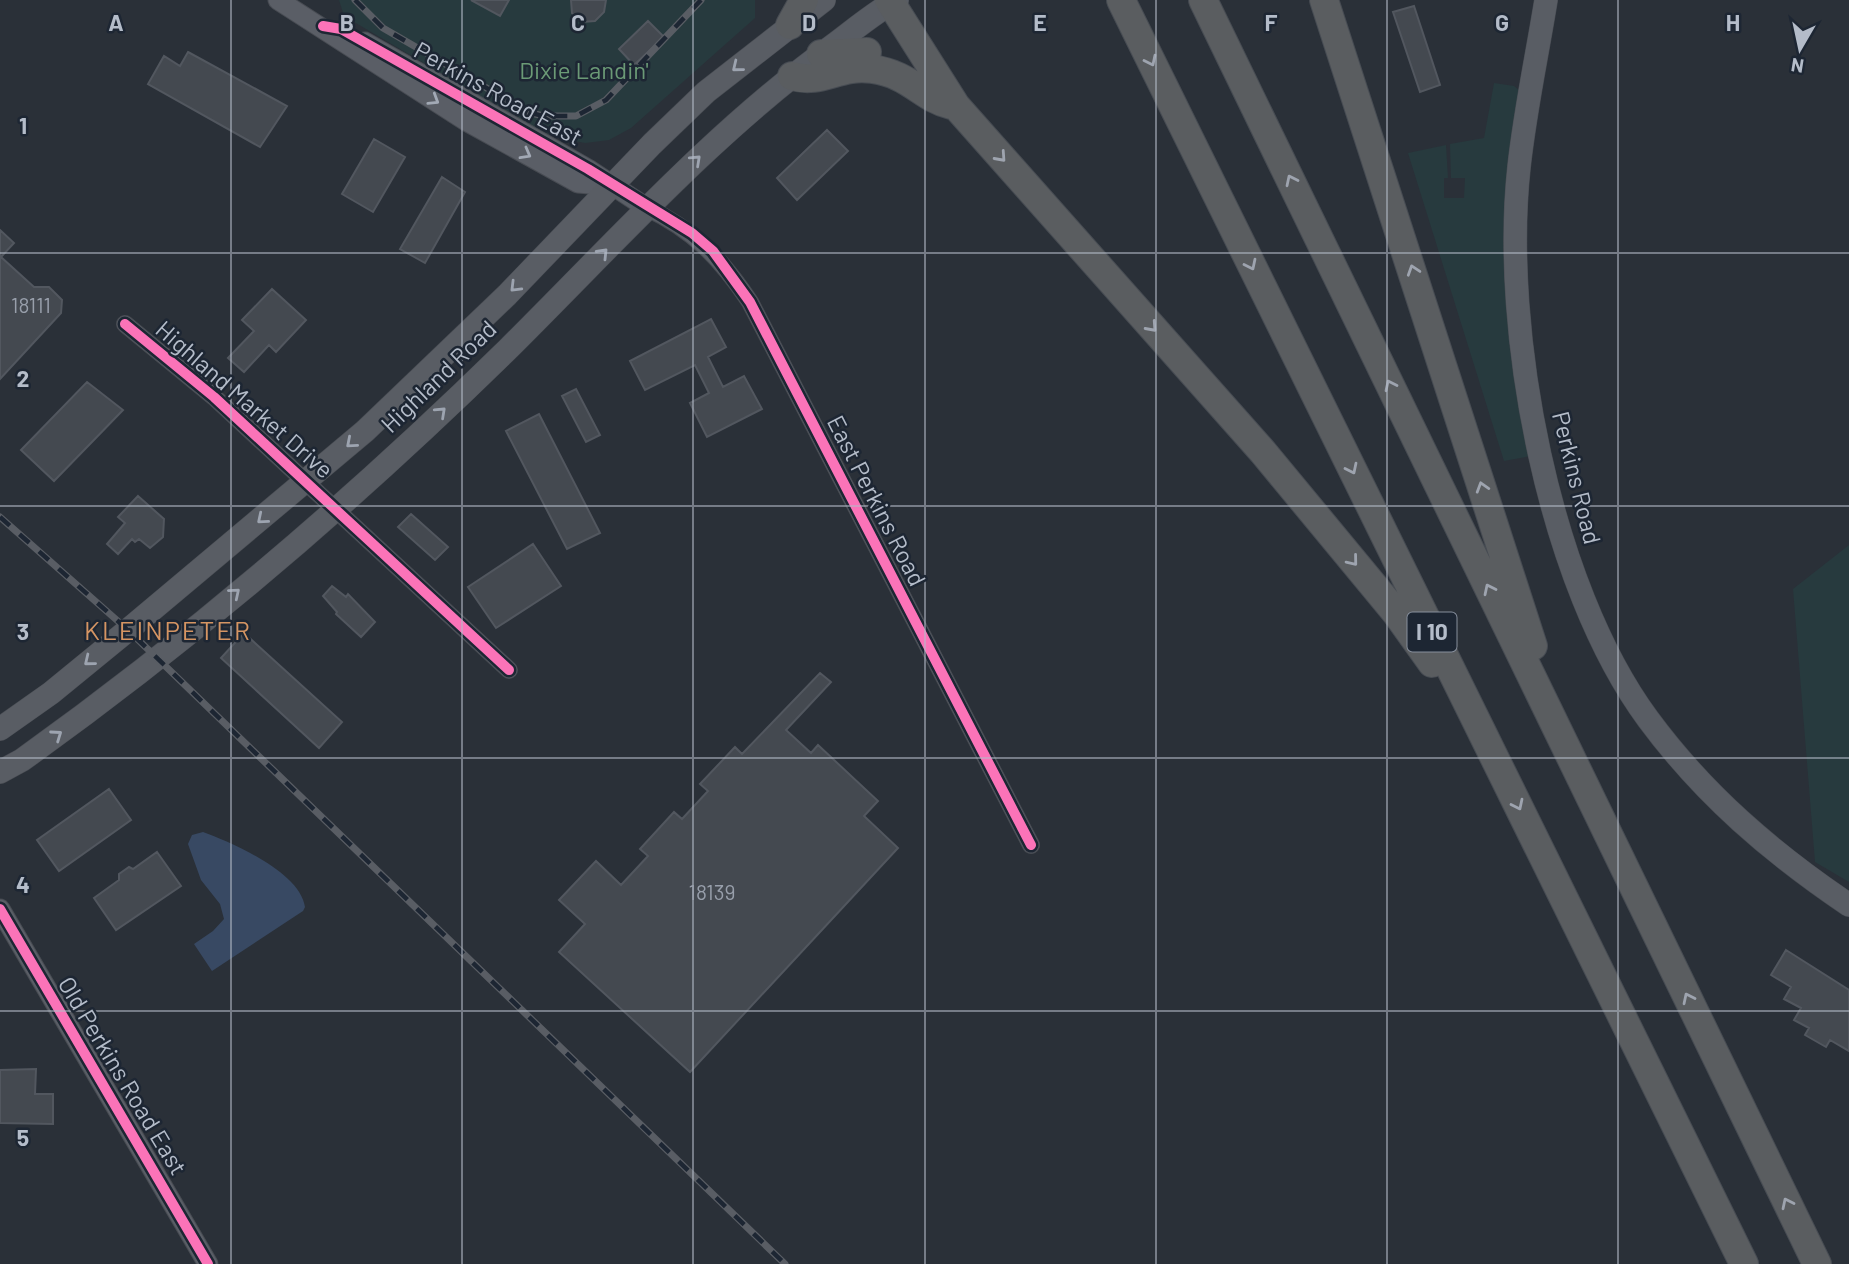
<svg xmlns="http://www.w3.org/2000/svg" width="1849" height="1264" font-family="Barlow,sans-serif">
  <style>
    .green { fill: #273a3e }
    .water { fill: #384963 }
    .building { fill: #444950; stroke: #52575f; stroke-width: 2 }
    .lines { fill: none; stroke-linecap: round; stroke-linejoin: round }
    .minor-casing { stroke: #484c53; stroke-width: 18 }
    .tertiary-casing { stroke: #484c53; stroke-width: 21 }
    .secondary-casing { stroke: #484c53; stroke-width: 24 }
    .motorway-casing { stroke: #474c53; stroke-width: 30 }
    .minor { stroke: #5a5e66; stroke-width: 16 }
    .tertiary { stroke: #5a5e66; stroke-width: 19 }
    .secondary { stroke: #595d64; stroke-width: 23 }
    .motorway { stroke: #5a5d60; stroke-width: 28 }
    .rail-casing { stroke: #595d64; stroke-width: 7 }
    .rail { stroke: #1d2633; stroke-width: 4.5; stroke-dasharray: 13; stroke-linecap: butt }
    .cycleway-casing { stroke: #1d2633; stroke-width: 15 }
    .cycleway { stroke: #fb73b8; stroke-width: 10 }
    .oneway { stroke: #9ea4af }
    .oneway2 { stroke: #9da4b0 }
    .oneway3 { stroke: #a2a9b5 }
    .grid { fill: none; stroke: #b4bcc9; stroke-width: 2; stroke-opacity: 0.55 }
    .labels { text-anchor: middle; stroke-width: 5; stroke-linejoin: round; paint-order: stroke }
    .number-label { font-size: 21px; fill: #989fab }
    .shield { fill: #1d2633; stroke: #878f9c; stroke-width: 2 }
    .shield-label { font-size: 23px; font-weight: bold; fill: #b4bcc9 }
    .park-label { font-size: 24px; fill: #6b9a76; stroke: #1d2633 }
    .street-label { font-size: 24px; fill: #b4bcc9; stroke: #1d2633 }
    .neighbourhood-label { font-size: 26px; letter-spacing: 2px; fill: #d59563; stroke: #1d2633 }
    .grid-label { font-size: 23px; text-anchor: middle; font-weight: bold; fill: #b4bcc9; stroke: #1d2633; stroke-width: 5; stroke-linejoin: round; paint-order: stroke }
  </style>
  <rect width="100%" height="100%" fill="#2a3038"/>
  <path class="green" d="M339,0H755V18L631,128L609,140L585,143L555,137L524,122L344,16Z
    M1494,83L1514,86L1520,91L1531,456L1504,461L1408,153L1446,145L1448,178H1444V198H1464L1465,178H1451L1450,144L1484,138Z
    M1849,545V882L1815,862L1793,589Z"/>
  <path class="water" d="M203,832C233,843 300,872 305,907L303,911L212,971L194,944L213,931L224,919L220,904L201,880L188,844L192,835Z"/>
  <path class="building" d="M471,0H509L500,16Z
    M571,0H606L604,12L595,21L582,22L572,13Z
    M1414,6L1440,85L1420,92L1393,12Z
    M648,21L664,37L634,65L619,49Z
    M188,52L287,106L260,147L148,84L164,56L180,66Z
    M827,130L848,151L797,200L777,178Z
    M374,139L405,157L373,212L342,194Z
    M442,177L465,192L425,263L400,249Z
    M0,230L14,243L1,257L34,287H49L62,300L61,313L0,379Z
    M272,289L306,320L276,352L269,345L244,372L228,358L254,331L242,320Z
    M711,319L726,347L708,357L723,387L744,376L762,409L707,437L690,403L709,393L695,365L645,390L630,361Z
    M87,382L123,410L54,481L21,450Z
    M576,389L600,435L586,442L562,396Z
    M539,414L600,533L567,549L506,431Z
    M138,496L164,519L163,537L150,548L139,539L135,542L132,539L118,554L107,544L125,523L118,517Z
    M411,514L448,547L435,560L398,527Z
    M533,544L561,586L496,628L468,587Z
    M332,586L346,597L348,594L375,622L361,637L336,614L337,612L323,596Z
    M244,633L342,722L319,748L221,658Z
    M820,673L831,682L786,730L811,753L818,745L878,801L864,816L898,848L690,1072L559,952L585,924L559,900L596,861L621,885L648,856L640,849L674,812L682,819L708,791L700,784L735,747L742,754Z
    M109,789L131,820L59,871L37,840Z
    M157,852L181,886L116,930L94,898L119,880V874L129,867L133,869Z
    M1786,950L1849,990V1051L1830,1040L1826,1047L1805,1035L1809,1028L1794,1020L1801,1008L1784,999L1791,987L1771,975Z
    M36,1069L35,1094H53V1124L0,1123V1070Z"/>
  <g class="lines">
    <defs>
      <path id="minor" d="M647,208C694,230 722,260 750,302L1031,845
        M125,324L214,397L509,670"/>
      <path id="tertiary" d="M278,0L466,121L578,183L614,186
        M365,42L588,169L647,208
        M0,909L208,1264"/>
      <path id="secondary" d="M1546,0C1537,56 1525,111 1519,167C1501,331 1549,585 1648,719C1704,795 1772,853 1849,905
        M0,729L51,693L128,630L365,431L507,295L652,144L706,92L824,0
        M0,772L22,760C194,637 356,498 507,350C613,245 713,132 835,44C855,29 875,12 897,0"/>
      <path id="motorway" d="M889,0L956,106L1263,452L1397,614L1432,663
        M1121,0L1744,1264
        M1203,0L1817,1264
        M1324,0L1533,646
        M790,25L804,0
        M821,54L867,52
        M792,76C822,85 839,64 872,69C910,74 922,98 951,105"/>
    </defs>
    <use href="#minor" class="minor-casing"/>
    <use href="#tertiary" class="tertiary-casing"/>
    <use href="#secondary" class="secondary-casing"/>
    <use href="#motorway" class="motorway-casing"/>
    <use href="#minor" class="minor"/>
    <use href="#tertiary" class="tertiary"/>
    <use href="#secondary" class="secondary"/>
    <use href="#motorway" class="motorway"/>
    <defs>
      <path id="rail" d="M355,0L383,28L528,112L543,116H576L606,100L701,0
        M0,517L128,630L785,1264"/>
    </defs>
    <use href="#rail" class="rail-casing"/>
    <use href="#rail" class="rail"/>
    <defs>
      <path id="cycleway" d="M323,26L341,29L588,169L692,233L713,251L750,302L1031,845
        M125,324L214,397L509,670
        M0,909L208,1264"/>
    </defs>
    <use href="#cycleway" class="cycleway-casing"/>
    <use href="#cycleway" class="cycleway"/>
  </g>
  <defs><path id="oneway-chevron" d="M-2-3.5L2.5 0L-2 3.5" fill="none" stroke-width="1.6" stroke-linecap="round" stroke-linejoin="round" transform="scale(1.75)"/></defs>
  <g class="oneway">
    <use href="#oneway-chevron" transform="translate(1151 61) rotate(64)"/>
    <use href="#oneway-chevron" transform="translate(1001 157) rotate(48)"/>
    <use href="#oneway-chevron" transform="translate(1291 180) rotate(-116)"/>
    <use href="#oneway-chevron" transform="translate(1251 265) rotate(64)"/>
    <use href="#oneway-chevron" transform="translate(1413 270) rotate(-108)"/>
    <use href="#oneway-chevron" transform="translate(1152 327) rotate(48)"/>
    <use href="#oneway-chevron" transform="translate(1390 385) rotate(-116)"/>
    <use href="#oneway-chevron" transform="translate(1352 469) rotate(64)"/>
    <use href="#oneway-chevron" transform="translate(1482 487) rotate(-107)"/>
    <use href="#oneway-chevron" transform="translate(1353 561) rotate(51)"/>
    <use href="#oneway-chevron" transform="translate(1489 589) rotate(-116)"/>
    <use href="#oneway-chevron" transform="translate(1518 805) rotate(64)"/>
    <use href="#oneway-chevron" transform="translate(1688 998) rotate(-116)"/>
    <use href="#oneway-chevron" transform="translate(1787 1203) rotate(-116)"/>
  </g>
  <g class="oneway2">
    <use href="#oneway-chevron" transform="translate(737 67) rotate(141)"/>
    <use href="#oneway-chevron" transform="translate(696 160) rotate(-43)"/>
    <use href="#oneway-chevron" transform="translate(603 253) rotate(-46)"/>
    <use href="#oneway-chevron" transform="translate(515 287) rotate(135)"/>
    <use href="#oneway-chevron" transform="translate(441 412) rotate(-43)"/>
    <use href="#oneway-chevron" transform="translate(351 443) rotate(139)"/>
    <use href="#oneway-chevron" transform="translate(262 519) rotate(140)"/>
    <use href="#oneway-chevron" transform="translate(235 593) rotate(-40)"/>
    <use href="#oneway-chevron" transform="translate(89 661) rotate(141)"/>
    <use href="#oneway-chevron" transform="translate(57 735) rotate(-35)"/>
  </g>
  <g class="oneway3">
    <use href="#oneway-chevron" transform="translate(434 100) rotate(32)"/>
    <use href="#oneway-chevron" transform="translate(526 154) rotate(29)"/>
  </g>
  <path class="grid" d="M231,0V1264M462,0V1264M693,0V1264M925,0V1264M1156,0V1264M1387,0V1264M1618,0V1264M0,253H1849M0,506H1849M0,758H1849M0,1011H1849"/>
  <g class="labels">
    <g class="number-label">
      <text x="31" y="313">18111</text>
      <text x="712" y="900">18139</text>
    </g>
    <rect class="shield" x="1407.5" y="612.5" width="49" height="39" rx="5"/>
    <g class="shield-label">
      <text x="1432" y="640">I 10</text>
    </g>
    <g class="park-label">
      <text x="584" y="79">Dixie Landin'</text>
    </g>
    <g class="street-label">
      <text transform="translate(498 94) rotate(29)" y="8">Perkins Road East</text>
      <text transform="translate(439 377) rotate(-44)" y="8">Highland Road</text>
      <text transform="translate(244 400) rotate(41)" y="8">Highland Market Drive</text>
      <text transform="translate(1576 478) rotate(76)" y="8">Perkins Road</text>
      <text transform="translate(876 501) rotate(63)" y="8">East Perkins Road</text>
      <text transform="translate(122 1076) rotate(59)" y="8">Old Perkins Road East</text>
    </g>
    <g class="neighbourhood-label">
      <text x="168" y="640">KLEINPETER</text>
    </g>
  </g>
  <g class="grid-label">
    <text x="116" y="31">A</text>
    <text x="347" y="31">B</text>
    <text x="578" y="31">C</text>
    <text x="809" y="31">D</text>
    <text x="1040" y="31">E</text>
    <text x="1271" y="31">F</text>
    <text x="1502" y="31">G</text>
    <text x="1733" y="31">H</text>
    <text x="23" y="134">1</text>
    <text x="23" y="387">2</text>
    <text x="23" y="640">3</text>
    <text x="23" y="893">4</text>
    <text x="23" y="1146">5</text>
  </g>
  <g transform="translate(1800 49) rotate(189)" stroke="#1d2633" stroke-width="5" paint-order="stroke">
  <path d="M0-5L12 26L0 18L-12 26Z" fill="#b4bcc9"/>
  <text y="-10" font-size="19" font-weight="bold" text-anchor="middle" fill="#b4bcc9">N</text>
  </g>
</svg>
